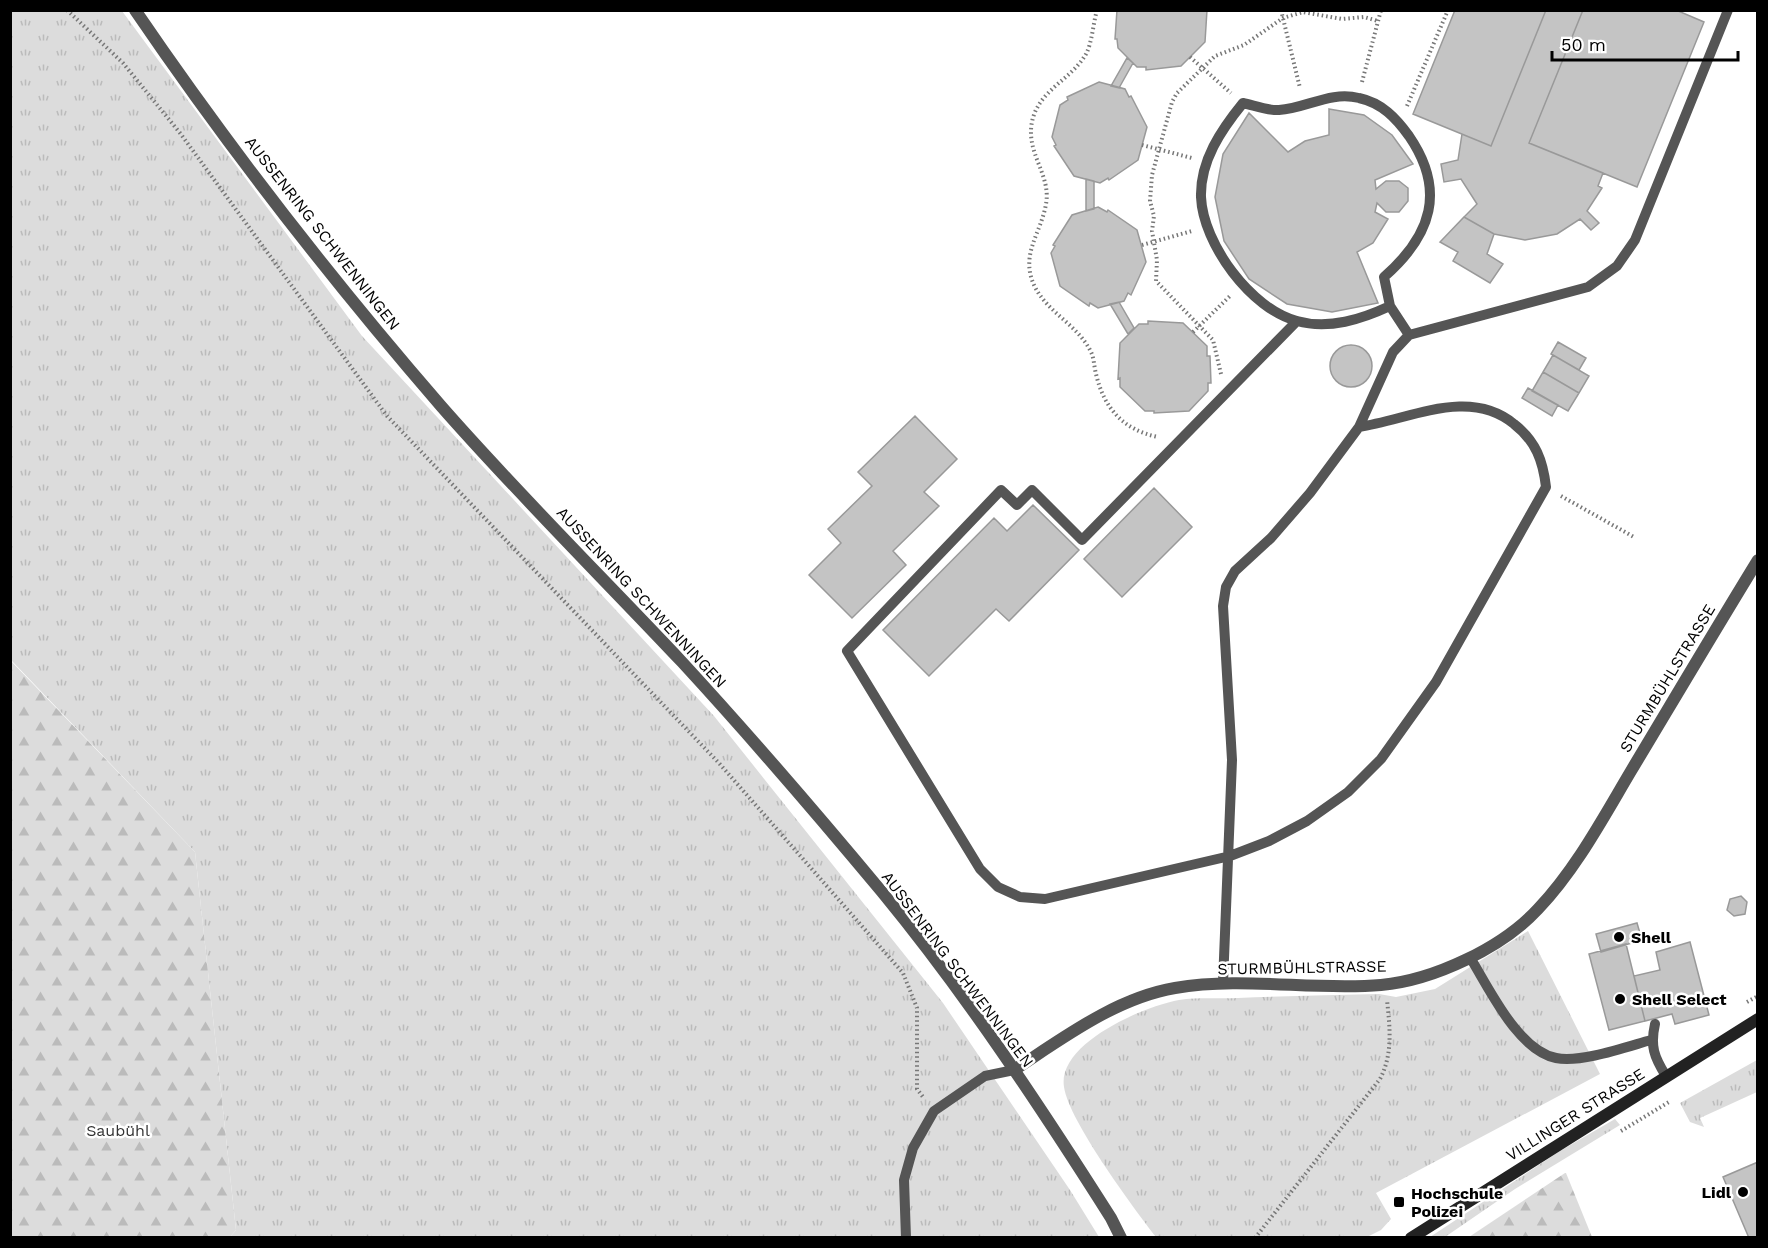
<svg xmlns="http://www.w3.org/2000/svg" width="1768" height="1248" font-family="'Work Sans',sans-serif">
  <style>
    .grass { fill: url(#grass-tufts) }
    .forest { fill: url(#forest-firs) }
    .building { fill: #c4c4c4; stroke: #999; stroke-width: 1.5 }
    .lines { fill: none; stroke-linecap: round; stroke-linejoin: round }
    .path { stroke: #777; stroke-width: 4; stroke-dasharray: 1.5 3; stroke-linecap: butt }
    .service { stroke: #555; stroke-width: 10 }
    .minor { stroke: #555; stroke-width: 12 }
    .tertiary { stroke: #555; stroke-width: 12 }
    .secondary { stroke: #222; stroke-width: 12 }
    .poi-dot { fill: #000; stroke: #fff; stroke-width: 2 }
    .labels { text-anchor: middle; stroke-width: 5; stroke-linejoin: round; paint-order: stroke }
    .street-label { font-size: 16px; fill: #000; stroke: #fff }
    .poi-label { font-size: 16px; font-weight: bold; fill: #000; stroke: #fff; text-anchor: start }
    .park-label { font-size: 16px; fill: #333; stroke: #fff }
  </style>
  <defs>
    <pattern id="grass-tufts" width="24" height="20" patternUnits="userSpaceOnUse" patternTransform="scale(1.5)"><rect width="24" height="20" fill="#dcdcdc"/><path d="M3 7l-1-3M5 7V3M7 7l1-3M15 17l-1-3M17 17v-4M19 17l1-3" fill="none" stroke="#bbb"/></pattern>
    <pattern id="forest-firs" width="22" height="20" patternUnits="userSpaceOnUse" patternTransform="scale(1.5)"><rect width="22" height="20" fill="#dcdcdc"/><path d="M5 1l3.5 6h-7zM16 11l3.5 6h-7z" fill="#bbb"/></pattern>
  </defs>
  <rect width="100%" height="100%" fill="#fff"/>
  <path class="grass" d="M11,11H122L362,336L714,716L943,1003L1070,1190L1099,1237H230L236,1230L195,852L11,660Z
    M1528,931L1600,1074L1376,1193L1391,1219L1381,1230L1365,1238L1156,1237C1133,1207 1069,1121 1064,1087C1057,1043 1145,1006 1179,1000C1198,997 1219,999 1238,998C1285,996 1332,995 1379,994L1396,997L1435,989Z
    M1757,1060V1092L1700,1118L1704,1127L1690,1122L1680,1103Z
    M1615,1119L1620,1125L1515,1189L1445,1237H1430L1560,1151Z"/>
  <path class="forest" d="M10,660L195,852L236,1230L230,1237H11Z
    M1566,1173L1592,1237H1469L1565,1173Z"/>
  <path class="building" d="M1117,10H1207L1205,42L1181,66L1146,70V67H1137L1118,48L1117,39H1115Z
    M1455,10H1546L1491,146L1413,114Z
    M1546,10H1583L1529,143L1603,173L1598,186L1602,188L1587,211L1599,223L1591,230L1580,219L1557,234L1525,240L1494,234L1464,217L1477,204L1461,179L1444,182L1441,164L1458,160L1462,134L1491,146Z
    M1583,10H1676L1704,22L1637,187L1529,143Z
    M1127,58L1133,63L1119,88L1111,86Z
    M1099,82L1125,89L1129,97L1131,96L1147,127L1138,160L1109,180L1108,178L1100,183L1074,176L1054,146L1056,145L1052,137L1060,105L1068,100L1067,97Z
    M1329,109L1364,115L1392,135L1413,164L1375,180L1376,189L1386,181H1399L1408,188V201L1399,212H1386L1377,203L1375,212L1388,219L1373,243L1357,252L1378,303L1332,312L1287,304L1249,279L1224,241L1215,197L1223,154L1249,113L1288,152L1305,141L1329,135Z
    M1086,179L1094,181V209L1086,211Z
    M1098,207L1107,212L1108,210L1137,230L1146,262L1131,295L1128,293L1124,301L1098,308L1090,303L1089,306L1060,286L1051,253L1055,246L1053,245L1072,215Z
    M1464,217L1494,234L1487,254L1503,264L1490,283L1453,261L1458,252L1440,242Z
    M1119,302L1134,328L1128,334L1110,304Z
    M1148,321L1183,323L1207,346V356H1210L1211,383H1208V391L1189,411L1154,413V411H1145L1120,387V378L1118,379L1120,343L1139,324H1148Z
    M1558,342L1586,358L1579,370L1551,354Z
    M1330 366a21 21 0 1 1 42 0a21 21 0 1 1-42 0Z
    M1553,355L1589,376L1579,393L1543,372Z
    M1543,372L1579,393L1568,411L1532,391Z
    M1528,388L1558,405L1552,416L1522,398Z
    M915,416L957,459L924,492L939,506L893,551L906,565L852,618L809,575L841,543L828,529L872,486L858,472Z
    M1154,488L1192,527L1122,597L1084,559Z
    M1033,505L1079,550L1009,621L996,609L929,676L883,630L994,518L1007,531Z
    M1741,896L1747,902L1745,914L1734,916L1727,910L1730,899Z
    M1637,923L1642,940L1601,952L1596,934Z
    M1690,942L1709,1015L1675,1024L1672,1014L1645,1021L1634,976L1660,970L1656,952Z
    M1626,944L1645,1021L1609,1030L1589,954Z
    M1758,1162V1238H1749L1723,1177Z"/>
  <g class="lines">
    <path class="path" d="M67,10L123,63L180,133L387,416L718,762L903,973L917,1008V1089L923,1097
      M1097,10C1093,24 1092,43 1086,54C1073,77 1046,87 1035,112C1020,149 1052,172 1046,204C1041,234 1019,255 1035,287C1048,313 1078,325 1091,352C1094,358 1094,366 1096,374C1104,408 1123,430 1158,437
      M1281,10L1300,88
      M1190,57L1231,93
      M1362,82L1381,10
      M1407,106L1448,10
      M1142,145L1192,158
      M1142,245L1192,231
      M1193,332L1231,295
      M1221,374L1213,340L1156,281L1157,260L1152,231L1154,216L1150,201L1152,175L1172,102L1177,93L1215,56L1244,45L1283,18L1303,12L1342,19L1364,17L1378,21
      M1561,496L1634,537
      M1747,1002L1758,996
      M1621,1131L1669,1102
      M1255,1238L1380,1079C1393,1054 1390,1028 1387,1000"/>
    <path class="service" d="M1390,306L1384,277C1432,235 1446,190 1409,136C1396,118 1382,103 1359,98C1330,91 1307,108 1279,110C1268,111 1253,105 1243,103C1221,130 1200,161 1201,197C1203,244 1251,309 1297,321C1329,330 1362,319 1390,306L1409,335
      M1297,321L1082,540L1032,490L1017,505L1001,490L847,651L980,869L998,887L1020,897L1045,899L1230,856L1269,841L1307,821L1348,792L1381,759L1436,682L1546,487C1543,461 1536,441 1514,424C1469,387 1411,419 1359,427
      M1471,959C1490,990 1518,1050 1556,1058C1581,1063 1626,1047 1651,1040
      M1223,983L1232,760L1223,606L1226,587L1235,571L1271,538L1310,493L1359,427L1393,352L1409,335L1588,287L1617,266L1635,240L1728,10
      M1655,1024C1650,1046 1654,1057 1666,1076
      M906,1238L904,1180L913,1148L934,1111L985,1076L1014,1070"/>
    <path class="minor" d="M1014,1070C1063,1038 1116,998 1175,988C1243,976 1313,991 1381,985C1434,980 1502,948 1538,909C1576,869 1603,818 1631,771C1673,701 1715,630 1758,560"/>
    <path class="tertiary" d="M135,10C229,148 332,280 441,406C518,494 602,577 682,662C751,737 817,814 882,892C966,994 1040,1106 1111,1218L1121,1238"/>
    <path class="secondary" d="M1411,1238L1758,1019"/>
  </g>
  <g class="poi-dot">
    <circle cx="1619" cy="937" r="6"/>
    <circle cx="1620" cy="999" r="6"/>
    <circle cx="1743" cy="1192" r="6"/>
    <rect x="1393" y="1196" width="12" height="12" rx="3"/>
  </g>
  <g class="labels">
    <g class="street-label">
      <text transform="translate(323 233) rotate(52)" y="6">AUSSENRING SCHWENNINGEN</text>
      <text transform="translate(642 597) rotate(47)" y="6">AUSSENRING SCHWENNINGEN</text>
      <text transform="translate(1667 678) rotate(-59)" y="6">STURMBÜHLSTRASSE</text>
      <text transform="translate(1302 967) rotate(-1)" y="6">STURMBÜHLSTRASSE</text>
      <text transform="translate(958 969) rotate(53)" y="6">AUSSENRING SCHWENNINGEN</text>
      <text transform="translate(1575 1114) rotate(-32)" y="6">VILLINGER STRASSE</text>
    </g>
    <g class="poi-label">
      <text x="1631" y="943">Shell</text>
      <text x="1632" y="1005">Shell Select</text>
      <text x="1731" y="1198" text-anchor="end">Lidl</text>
      <text x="1411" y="1199">Hochschule<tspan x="1411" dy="18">Polizei</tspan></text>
    </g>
    <g class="park-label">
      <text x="118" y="1136">Saubühl</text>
    </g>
  </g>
  <rect width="1768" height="1248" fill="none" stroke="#000000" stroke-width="24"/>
  <path d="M1552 51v9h186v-9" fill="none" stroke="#000000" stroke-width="3"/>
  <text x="1561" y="51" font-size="18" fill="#000000" stroke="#ffffff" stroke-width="4.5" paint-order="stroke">50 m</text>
</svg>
